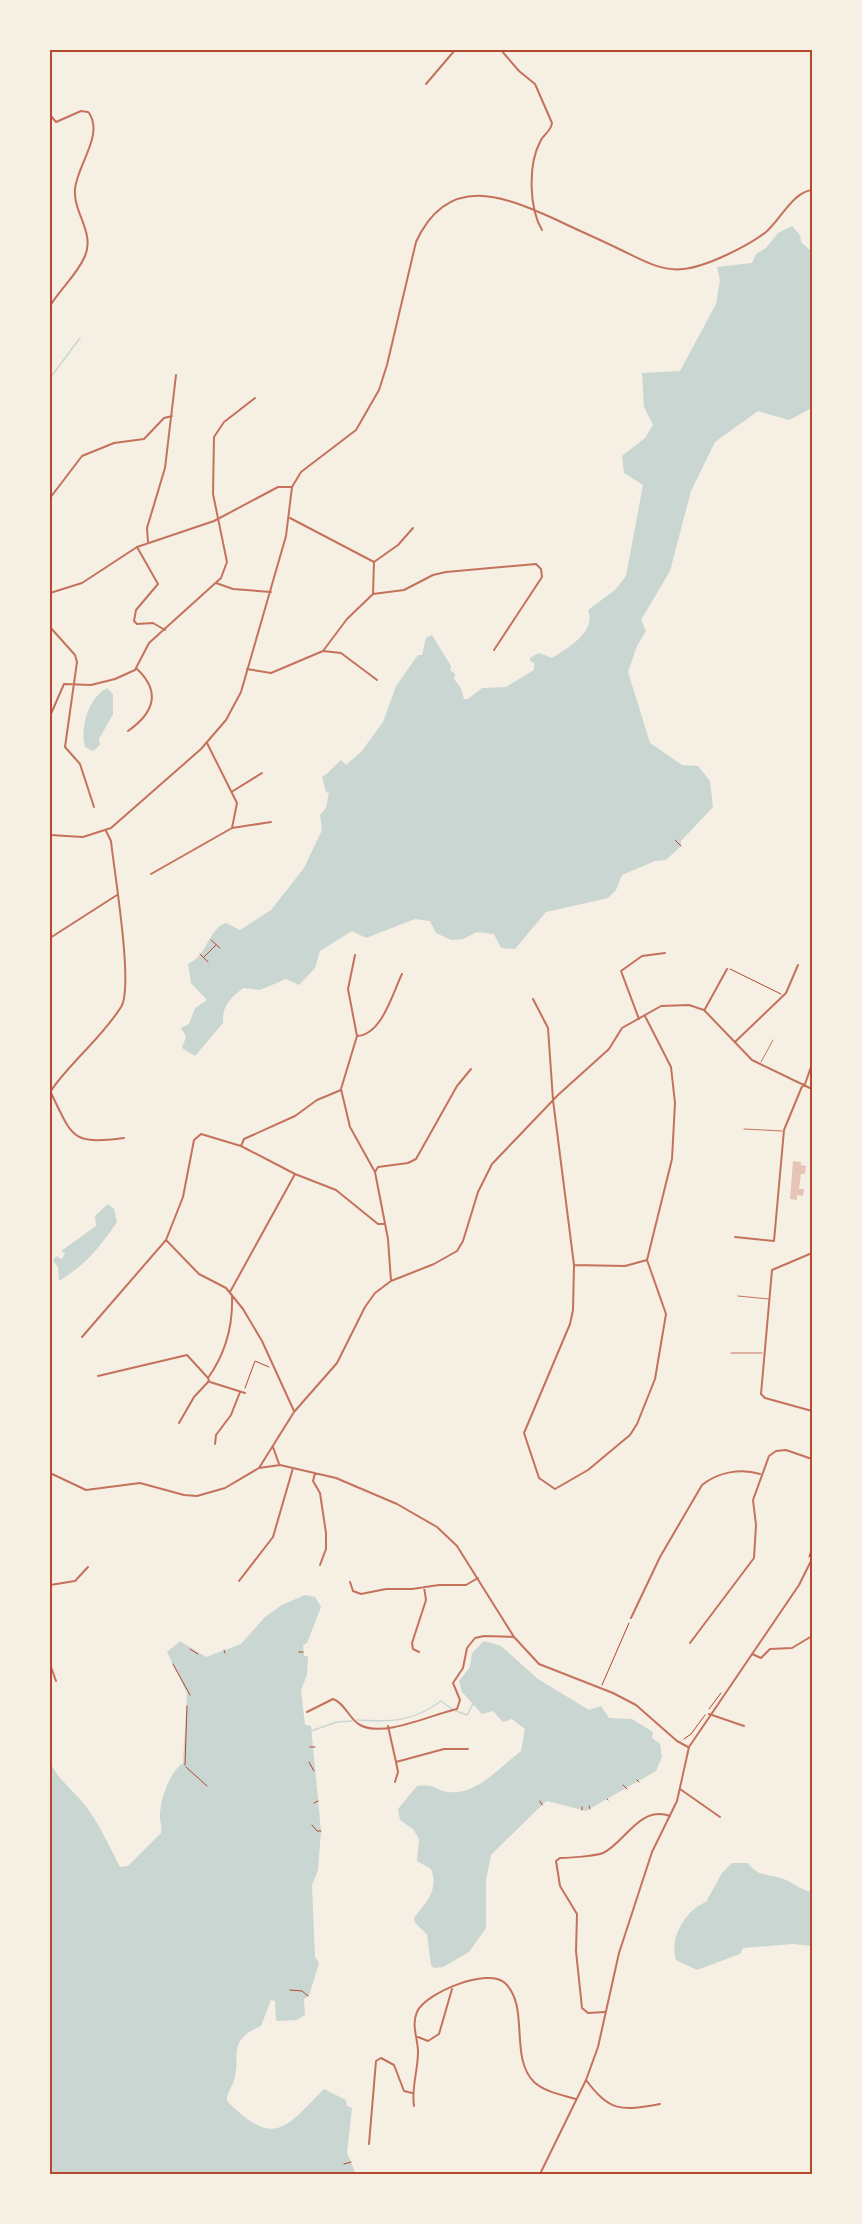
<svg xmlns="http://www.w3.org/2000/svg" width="862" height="2224" font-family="'Fira Sans',sans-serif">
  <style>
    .water { fill: #c9d6d2 }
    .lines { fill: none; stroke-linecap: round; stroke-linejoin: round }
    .stream { stroke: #c9d6d2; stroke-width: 1.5 }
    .building { fill: #e6c5b7 }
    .path { stroke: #b5482f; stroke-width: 1 }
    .service { stroke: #c5725c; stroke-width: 1 }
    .minor { stroke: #c5725c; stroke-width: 2 }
    .tertiary { stroke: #c5725c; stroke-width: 2 }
    .neatline { fill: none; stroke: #b5482f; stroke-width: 2 }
  </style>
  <rect width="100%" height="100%" fill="#f6efe4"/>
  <path class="water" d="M792,226L800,235L801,242L812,252V408L789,420L758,411L715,442L691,491L670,571L641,620L646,631L637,646L628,672L650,743L682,765L698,766L710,781L713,807L681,841V846L666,860L655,861L622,875L616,890L608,898L546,912L515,949L501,948L494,934L477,932L463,939L451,940L436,933L430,921L415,919L366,938L352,931L320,951L315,968L299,985L286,979L260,990L243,988C230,999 222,1005 223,1023L195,1056L182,1048L186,1037L181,1028L189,1024L195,1008L207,1000L191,983L188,964C208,955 208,929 226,923L240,930L271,910L304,868L322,830L320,815L326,808L329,793L326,792L322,777C330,772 334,766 341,760L346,765L361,752L383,722L396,686L418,655H422L426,638L432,635L451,666L450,670L455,674L454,679L461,688L464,699H468L482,688L506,687L534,670V663L530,661V658L539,653L552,658C568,648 597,631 588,610L615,590L626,576L643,485L624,473L622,456L645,438L653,425L644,407L642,373L680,371L716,304L720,280L717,267L752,263L756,254L766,248L778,233Z
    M107,688L113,694V714L99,739L100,745L93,751L85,747C80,728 88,698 107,688Z
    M108,1204L114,1209L117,1222C98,1250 86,1264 59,1281L58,1267L53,1261L56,1256L62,1259L65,1253L61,1251L96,1226L95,1216Z
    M305,1595L315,1597L321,1607L307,1643L303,1645L304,1656H308L307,1675L301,1690L305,1725L311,1726L321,1831L318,1870L312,1885L315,1957L319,1963L309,1996L304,1999L305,2015L297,2020L276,2021L275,2001L271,2000L261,2026C224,2042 243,2057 233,2083C230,2090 227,2093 227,2101C275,2149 285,2128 324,2089L346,2100L347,2106L352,2108L347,2153L356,2174H50V1762C58,1780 73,1790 85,1805C100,1825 109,1846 120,1867L128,1866L161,1833C163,1827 159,1821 160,1814C161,1798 169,1773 183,1763L187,1693L167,1652L180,1641L206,1657L241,1644L265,1617L282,1605Z
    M484,1641L501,1646L538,1679L589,1710L601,1706L609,1718L632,1719L653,1732L652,1738L660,1744L662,1757L656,1771L586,1811L547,1801L542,1805L491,1855L486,1880V1928L469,1952L443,1967L434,1968L431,1965L427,1934L415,1923L414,1918C427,1901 439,1890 431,1869L417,1861L419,1839L413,1829L400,1820L398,1809L417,1786C437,1784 434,1790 448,1792C476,1796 500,1767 521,1751L525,1729L512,1719L503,1722L493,1711L482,1714L462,1692L459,1681L470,1667L472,1653Z
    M732,1863H748C758,1878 772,1874 786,1880C795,1884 803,1891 812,1892V1946L793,1944L743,1948L740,1954L697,1970L676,1960C669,1939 685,1910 706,1902L722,1873Z"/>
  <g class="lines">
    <path class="stream" d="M50,378L80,338
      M456,1711L467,1715L473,1704
      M357,1720C391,1722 413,1722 441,1701L452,1709
      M311,1731L337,1722L352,1721"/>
  </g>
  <path class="building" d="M793,1161L801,1162V1165L806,1166L805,1174H801L799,1189H804L803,1196L797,1195V1200L790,1199Z"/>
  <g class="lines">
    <path class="path" d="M812,196V216
      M675,840L681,846
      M211,940L220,948
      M200,954L208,962
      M203,958L216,945
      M730,969L781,994
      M245,1388L255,1361L269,1367
      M809,1557L812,1547
      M190,1649L198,1654
      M224,1650L225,1653
      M299,1652H303
      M173,1664L190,1695
      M602,1685L629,1623
      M709,1709L721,1693
      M684,1739L691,1734L705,1715
      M310,1747H315
      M309,1762L314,1771
      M185,1765L187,1706
      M186,1767L207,1786
      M637,1780L639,1782
      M623,1785L627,1789
      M607,1799L608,1800
      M540,1801L542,1805
      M314,1803L318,1801
      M589,1806L590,1809
      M582,1807V1810
      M312,1825L317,1831H321
      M290,1990L302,1991L308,1996
      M344,2164L351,2162"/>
    <path class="service" d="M761,1062L773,1040
      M744,1129L782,1131
      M738,1296L769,1299
      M731,1353H762"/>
    <path class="minor" d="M501,50L519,71L535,84L552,123C551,132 543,134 540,142C528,165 529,208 542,230
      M426,84L455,50
      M50,95L51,116L56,122L81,111L88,112
      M50,306C60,289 77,275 85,256C95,232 73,213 75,189C77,165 104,135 89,113
      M50,498L82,456L114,443L144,439L164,418L172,416
      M148,542L147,528L165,468L176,375
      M137,547L158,584L136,610L134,621L137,624L153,623L165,630
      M374,562L398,545L413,528
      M216,583L233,589L271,592
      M373,594L404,590L433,575L446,572L536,564L541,569L542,577L494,650
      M50,627L75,655L77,662L65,747L80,764L94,807
      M323,651L341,653L377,680
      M247,669L271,673L323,651L347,619L373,594L374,562L290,518
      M50,716L64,684L91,685L115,679L135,670L149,643L221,578L227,562L213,494L214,437L224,422L255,398
      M128,731C155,712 161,691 136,668
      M233,791L262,773
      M232,828L271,822
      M151,874L232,828L237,803L207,743
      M50,938L117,895
      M355,955L348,989L357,1036L341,1089L350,1127L375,1172L388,1239L391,1281
      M533,999L548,1028L553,1100L574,1265L573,1310L570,1324L524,1433L539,1478L555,1489L588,1470L630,1435L637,1424L655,1379L666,1314L647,1260L672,1159L675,1103L671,1067L645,1016
      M705,1009L727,969
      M639,1019L621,971L642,956L665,953
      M357,1036C382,1035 393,992 402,974
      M735,1042L786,993L798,965
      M805,1084L812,1064
      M50,1091C73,1137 70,1145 124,1138
      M50,1092C71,1061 101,1039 121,1007C134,987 114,871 111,841L106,831
      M241,1146L244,1139L295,1116L317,1100L341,1090
      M375,1172L378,1167L408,1163L416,1159L457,1086L471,1069
      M295,1174L336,1190L378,1224H385
      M735,1237L774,1241L784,1130L803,1084
      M166,1240L199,1274L226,1288L243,1309L262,1341L294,1411
      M812,1253L772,1270L761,1394L765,1398L812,1411
      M574,1265L625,1266L647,1260
      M82,1337L166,1240L183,1197L194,1140L201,1134L241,1146L295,1174L230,1292
      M98,1376L187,1355L208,1378
      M210,1382L245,1393
      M179,1423L194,1397L209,1381L208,1378C225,1354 233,1327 232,1297
      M215,1444L216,1435L231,1415L240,1392
      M273,1447L279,1464
      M259,1468L294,1412L337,1363L365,1307L375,1293L391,1281L434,1264L457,1251L463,1241L478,1192L492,1164L558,1095L609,1049L622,1028L661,1006L689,1005L704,1010L752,1060L812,1089
      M50,1473L86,1490L140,1483L184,1495L197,1496L225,1488L259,1468L280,1465L336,1478L397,1504L437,1527L457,1546L514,1637L539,1664L613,1693L636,1705L677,1741L688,1747
      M315,1473L313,1481L320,1493L326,1533V1549L320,1565
      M239,1581L273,1537L293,1468
      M350,1582L353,1591L361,1594L386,1589H412L439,1585H466L478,1578
      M50,1585L75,1581L88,1567
      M631,1618L660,1557L702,1485C718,1472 741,1468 760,1474
      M690,1643L754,1558L756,1525L753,1500L769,1456L776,1451L786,1450L812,1459
      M419,1652L413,1649L412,1643L426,1600L424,1587
      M752,1654L761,1658L770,1649L792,1648L812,1636
      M50,1664L56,1681
      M307,1712L333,1699C345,1703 349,1719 360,1725C384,1738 433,1714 457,1709L460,1700L453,1683L463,1668L467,1648L475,1638L484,1636L514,1637
      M709,1714L744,1726
      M388,1726L396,1762L444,1749H468
      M395,1782L398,1772L396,1762
      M680,1789L720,1817
      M605,2012L588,2013L582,2008L576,1951L577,1914L560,1886L556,1861L560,1858C569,1858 596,1856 603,1853C624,1844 639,1805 670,1816
      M418,2037L428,2041L439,2034L452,1989
      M586,2080C610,2112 621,2111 660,2104
      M414,2106C411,2088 418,2071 418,2052C418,2039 411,2025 417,2012C425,1993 488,1967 505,1983C530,2007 509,2057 534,2082C545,2092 562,2095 576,2099
      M369,2144L376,2061L381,2058L394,2065L404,2091L412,2093"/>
    <path class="tertiary" d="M50,593L82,583L137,547L214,521L278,487H292
      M50,835L83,837L111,828L201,749L226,720L241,692L286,536L292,487L301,472L356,430L379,390L387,365L416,242C448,172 504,196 557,220C577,230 599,239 619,249C638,258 661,272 683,269C706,267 748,246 766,232C780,220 793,192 812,190
      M540,2174L586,2080L598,2047L619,1953L652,1852L677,1801L689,1747L799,1585L812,1559"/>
  </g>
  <rect width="862" height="2224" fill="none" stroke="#f6efe4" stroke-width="102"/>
  <rect x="51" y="51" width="760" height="2122" class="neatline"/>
</svg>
